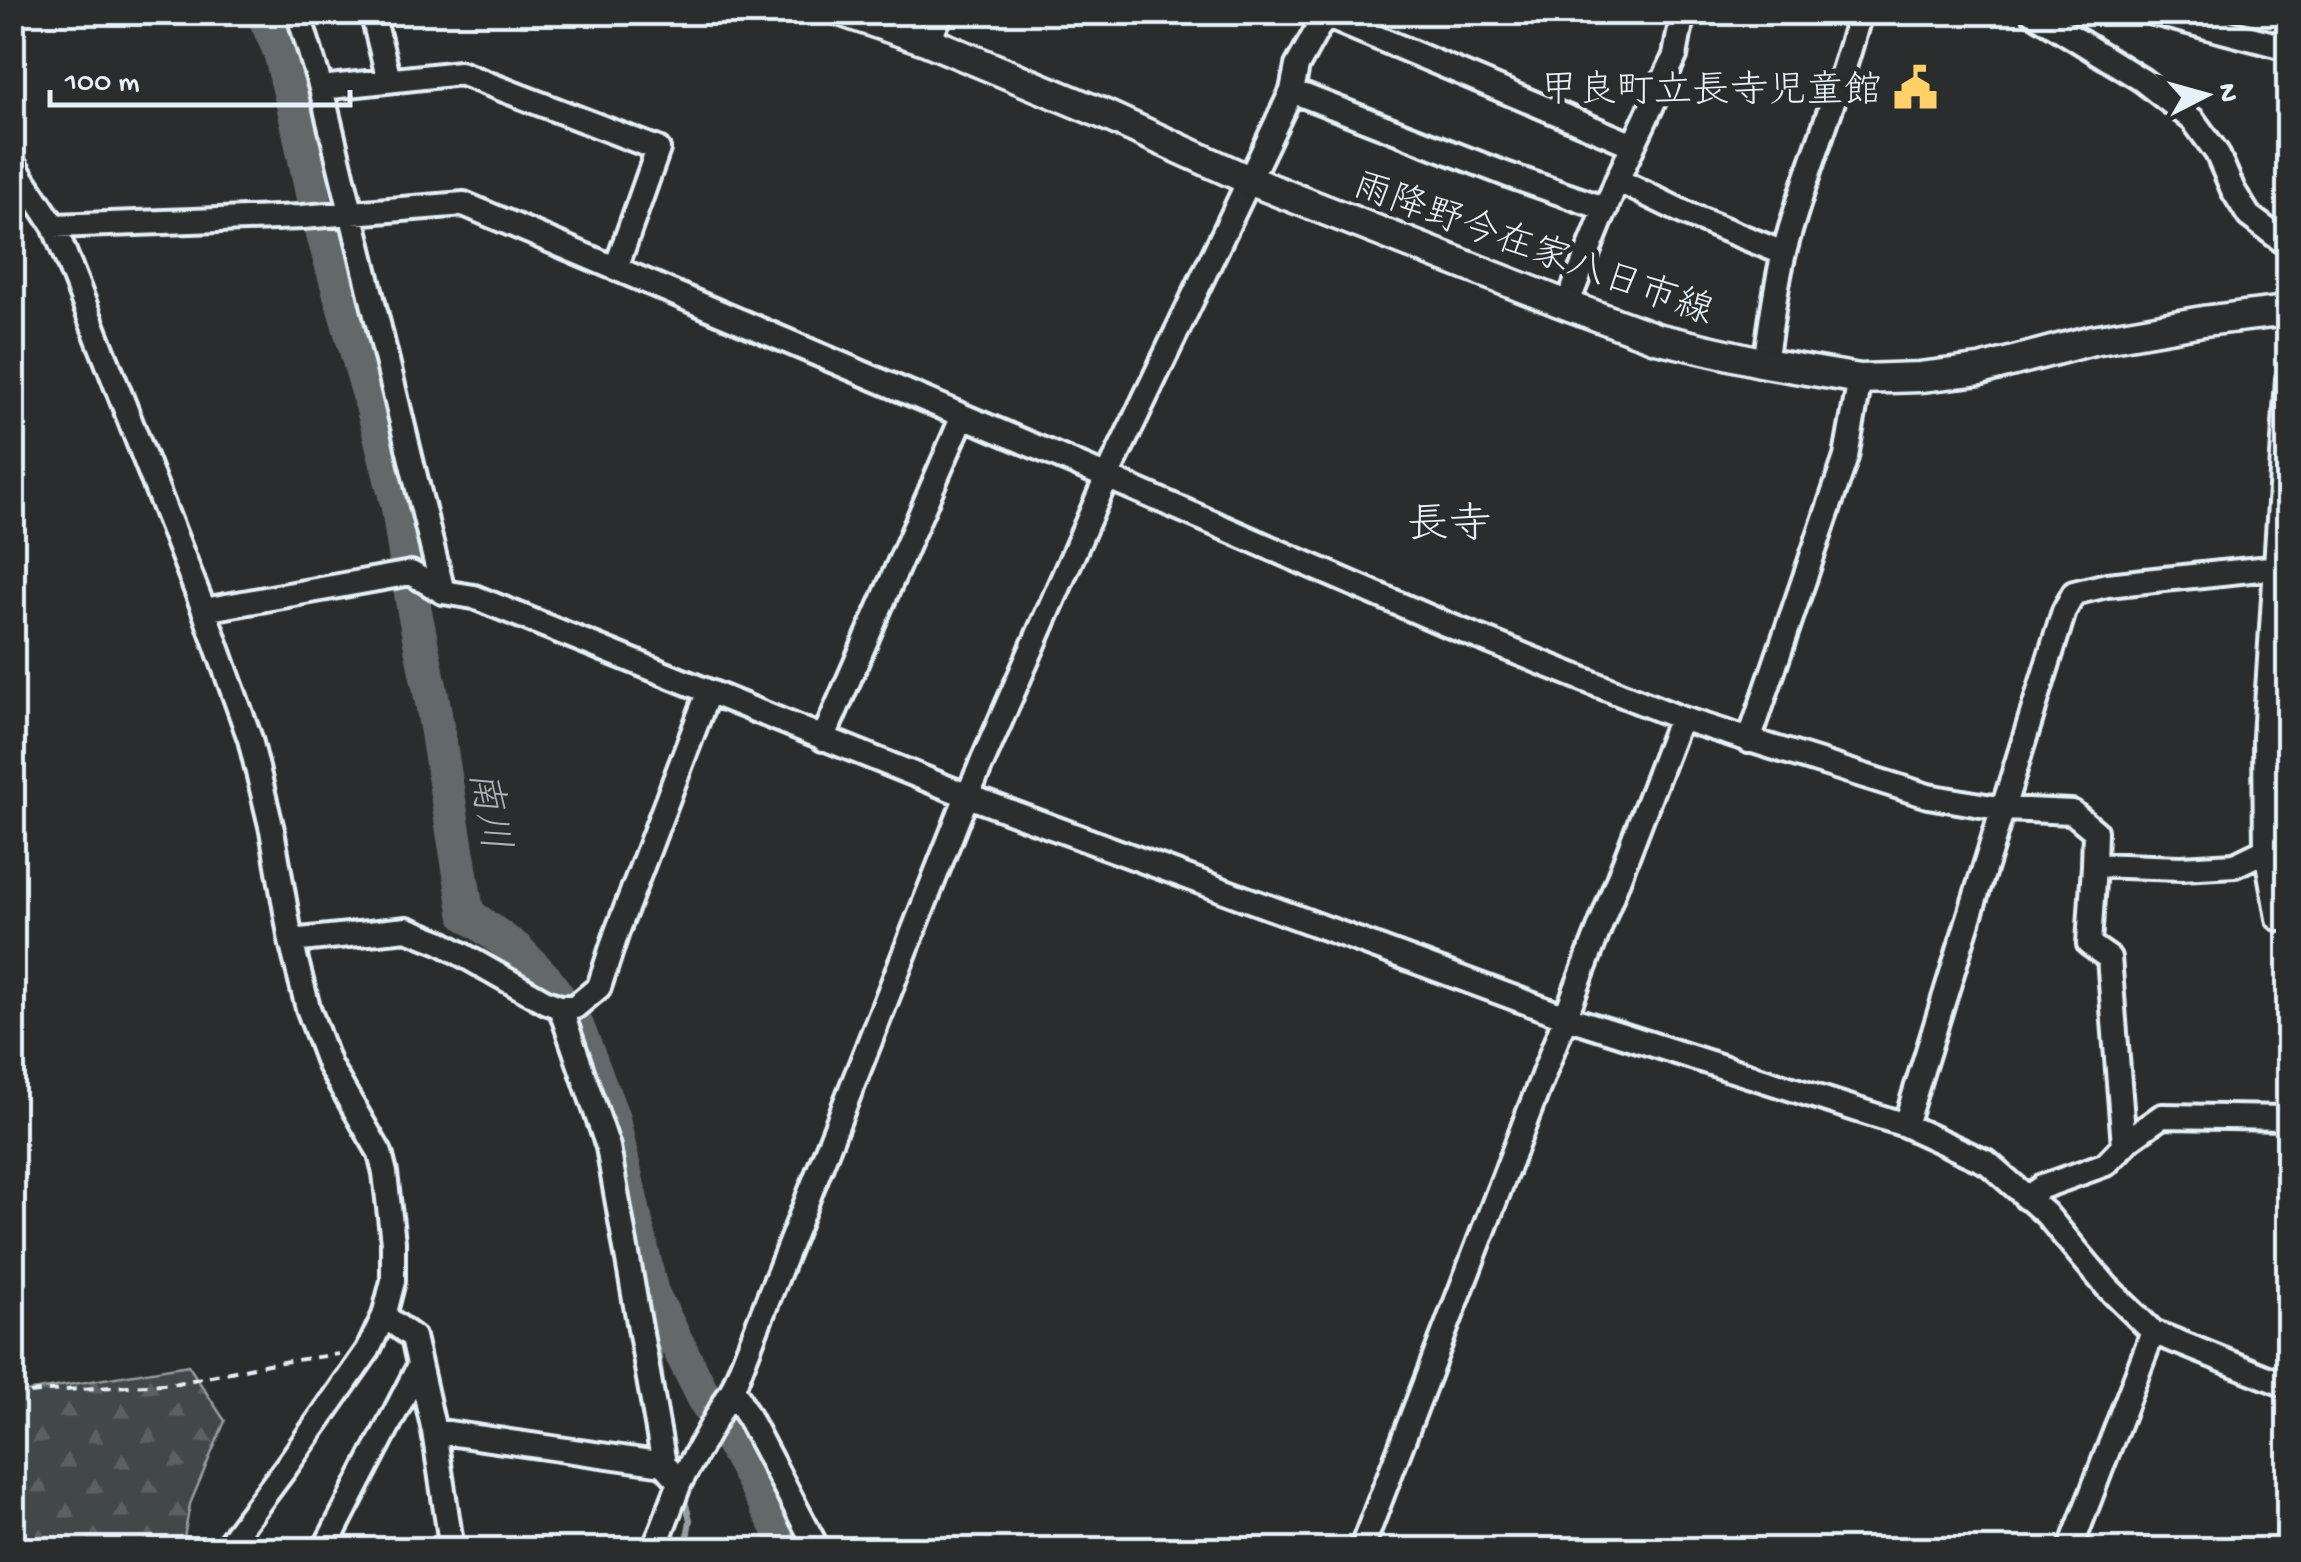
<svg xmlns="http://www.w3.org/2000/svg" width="2301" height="1562" font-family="'Gochi Hand','Klee One',sans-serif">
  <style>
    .forest { fill: url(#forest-firs); stroke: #959ca0; stroke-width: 2.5 }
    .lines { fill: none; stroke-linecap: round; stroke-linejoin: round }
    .stream { stroke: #989fa3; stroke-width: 6 }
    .river { stroke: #63686b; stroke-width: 35 }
    .minor-casing { stroke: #e8f1f8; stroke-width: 30 }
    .major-casing { stroke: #e8f1f8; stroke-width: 35 }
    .path { stroke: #e8f1f8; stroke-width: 4; stroke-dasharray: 10 8; stroke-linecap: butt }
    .minor { stroke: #2a2d2e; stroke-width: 22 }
    .major { stroke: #2a2d2e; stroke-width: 28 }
    .labels { text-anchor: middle; stroke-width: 10; stroke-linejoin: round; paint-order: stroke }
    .poi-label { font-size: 38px; fill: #e8f1f8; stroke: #2a2d2e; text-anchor: end }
    .street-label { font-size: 38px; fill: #e8f1f8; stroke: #2a2d2e }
    .water-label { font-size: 40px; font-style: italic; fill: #acb3b9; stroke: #2a2d2e }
    .quarter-label { font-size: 42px; fill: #e8f1f8; stroke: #2a2d2e }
  </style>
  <defs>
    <pattern id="forest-firs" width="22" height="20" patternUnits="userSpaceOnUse" patternTransform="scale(2.5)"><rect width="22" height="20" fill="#424648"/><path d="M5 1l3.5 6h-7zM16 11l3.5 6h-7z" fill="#5d6163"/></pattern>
  </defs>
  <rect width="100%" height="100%" fill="#2a2d2e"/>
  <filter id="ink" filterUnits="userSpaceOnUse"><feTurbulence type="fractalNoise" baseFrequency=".01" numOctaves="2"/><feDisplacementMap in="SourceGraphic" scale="20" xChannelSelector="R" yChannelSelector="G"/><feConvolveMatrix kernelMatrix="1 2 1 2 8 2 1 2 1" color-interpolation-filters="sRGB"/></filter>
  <g filter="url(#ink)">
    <path class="forest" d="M188,1365L225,1421L190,1504L182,1549H13V1394Z"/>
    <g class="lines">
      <path class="stream" d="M651,1292L665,1407
        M684,1497L690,1520L685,1550"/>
      <path class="river" d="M263,12L280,50L297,119L315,205L378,425L398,505L414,609L432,699L467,914L517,950L545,979L575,1022L612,1117L651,1292L708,1405L731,1440L791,1550"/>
      <defs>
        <path id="minor" d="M298,12L321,88L443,592
          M372,12L389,80
          M2032,12L2142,80L2193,120L2217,153L2233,190L2249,216L2288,245
          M2150,12L2288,48
          M1328,17L1633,145
          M928,41L942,12
          M321,88L460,73L658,149L616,268
          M1292,91L1508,175L1606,209
          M12,162L54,226L204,610L250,739L272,830L291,941L308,1008L329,1065L380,1153L385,1173L393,1242V1281L384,1316L368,1350L286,1467L224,1550
          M1617,180L1689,215L1783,253
          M54,226L302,217L464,204L1107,477L1443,623L1680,718L1928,796L2004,809L2072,812L2095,831L2094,865L2181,868L2235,865L2266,850
          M1567,305L1617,180L1675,56L1683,12
          M1765,363C1771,325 1775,286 1785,249C1806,169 1840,93 1860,12
          M2288,379L2265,737L2266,850L2278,918L2288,920
          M204,610L411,573L443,592L474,597L968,796L1566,1017L1905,1125L1988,1163L2046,1214L2107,1287L2153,1332L2288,1386
          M823,739L963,416
          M1749,741L1846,457L1860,379
          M2094,865L2089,944L2109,958L2124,1145
          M291,941L407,929L440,942L546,1002L560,1007H575L599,987L617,932L708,693
          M560,1007L608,1147L664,1464L680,1482
          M1905,1125L2064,611L2074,593L2107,585L2288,566
          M2026,1198L2042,1187L2106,1164L2131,1138L2162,1116L2288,1118
          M384,1316L413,1337L434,1431L452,1550
          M733,1388L818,1550
          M434,1431L664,1464
          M324,1550L419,1366
          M654,1550L680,1482L733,1388L960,813L1107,477L1292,91L1297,66L1318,28L1331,12
          M1361,1550L1680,718
          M2070,1550L2153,1332"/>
        <path id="major" d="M843,12L928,41L1101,113L1251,181L1567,305L1656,338L1765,363L1860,379L1920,377L1980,370L2093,340L2203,321L2288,311"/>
      </defs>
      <use href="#minor" class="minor-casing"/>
      <use href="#major" class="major-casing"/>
      <path class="path" d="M12,1395L49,1391L178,1383L268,1364L339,1354"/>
      <use href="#minor" class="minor"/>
      <use href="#major" class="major"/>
    </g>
  </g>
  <defs>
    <symbol id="civic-bare" viewBox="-9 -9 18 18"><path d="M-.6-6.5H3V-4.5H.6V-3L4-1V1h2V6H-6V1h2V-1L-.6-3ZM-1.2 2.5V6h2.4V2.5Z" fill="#ffd166" stroke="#2a2d2e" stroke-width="2.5" paint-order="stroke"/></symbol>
  </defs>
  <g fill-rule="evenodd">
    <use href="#civic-bare" x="1884" y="56" width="63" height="63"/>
  </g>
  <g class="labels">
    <g class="poi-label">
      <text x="1882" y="101">甲良町立長寺児童館</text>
    </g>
    <g class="street-label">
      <text transform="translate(1534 246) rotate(20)" y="13">雨降野今在家八日市線</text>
    </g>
    <g class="water-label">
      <text transform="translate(492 810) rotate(80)" y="14">南川</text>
    </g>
    <g class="quarter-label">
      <text x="1449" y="536">長寺</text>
    </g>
  </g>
  <rect width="2301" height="1562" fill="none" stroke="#2a2d2e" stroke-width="50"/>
  <rect x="25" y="25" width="2251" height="1512" fill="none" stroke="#e8f1f8" stroke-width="4" filter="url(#ink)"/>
  <g transform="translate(2206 95) rotate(84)" stroke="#2a2d2e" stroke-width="8" paint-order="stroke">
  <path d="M0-8L18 38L0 25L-18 38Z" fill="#e8f1f8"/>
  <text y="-15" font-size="28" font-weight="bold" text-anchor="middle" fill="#e8f1f8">N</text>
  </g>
  <path d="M50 90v15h300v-15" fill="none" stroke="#e8f1f8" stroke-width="5"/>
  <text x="65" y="90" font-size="30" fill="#e8f1f8" stroke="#2a2d2e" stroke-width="8" paint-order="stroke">100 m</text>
</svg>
